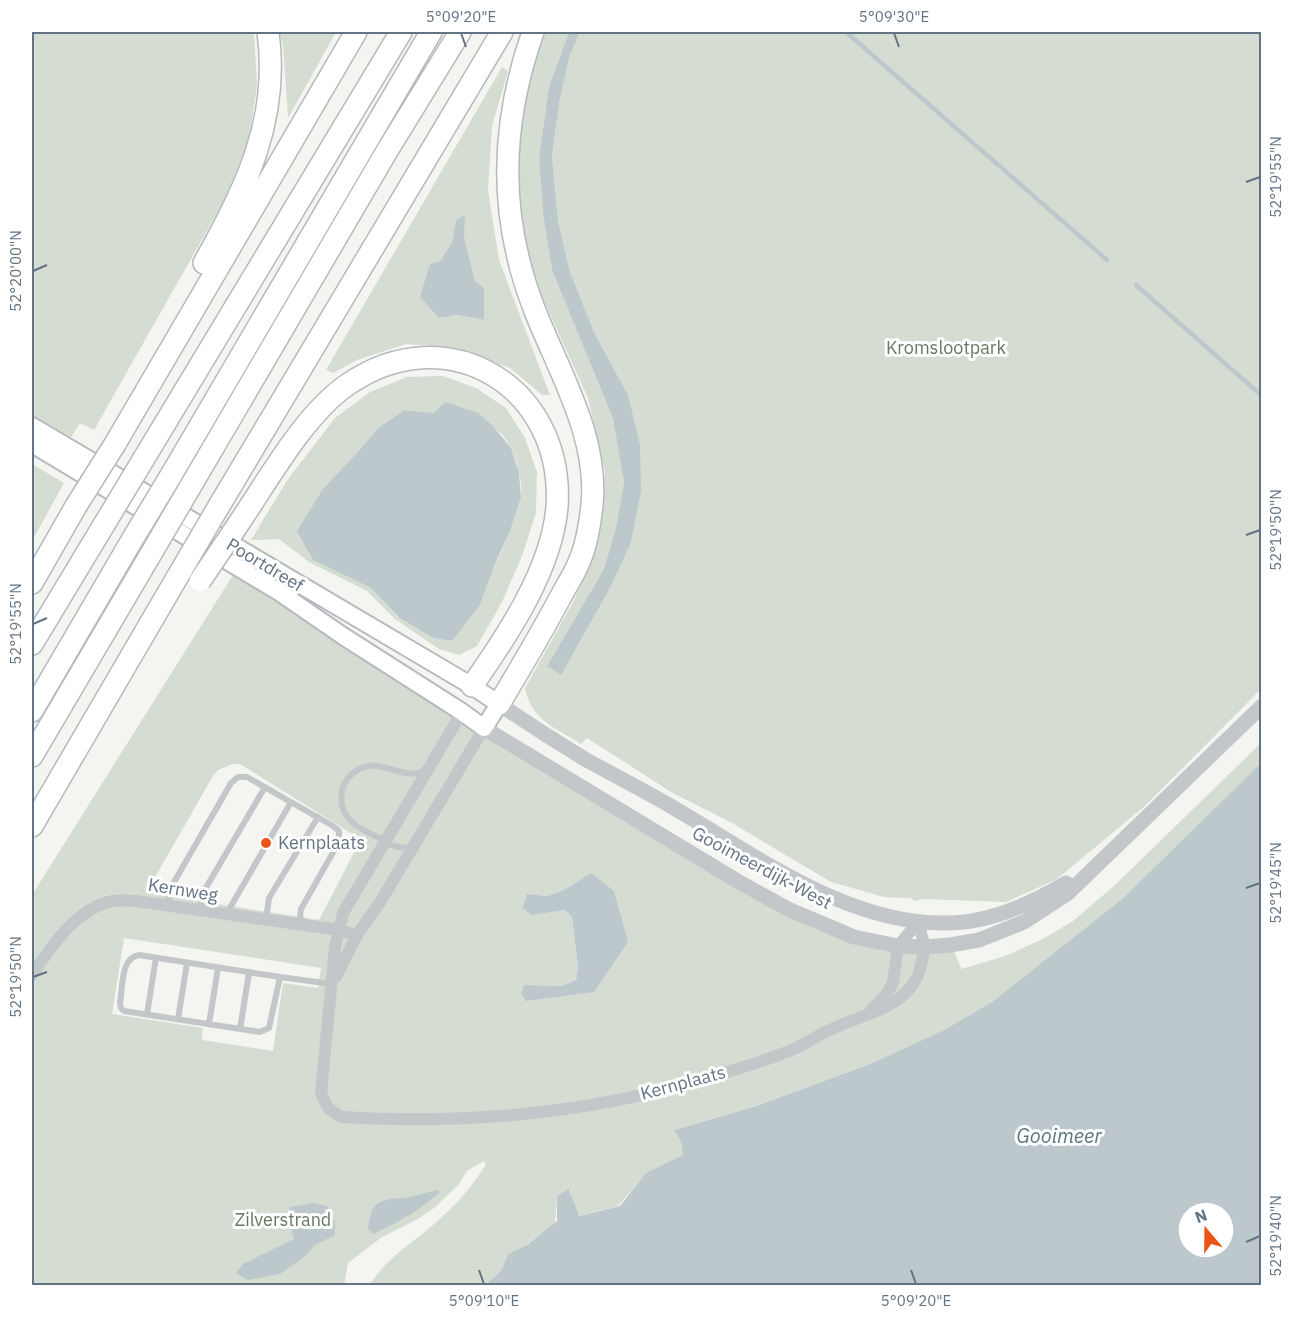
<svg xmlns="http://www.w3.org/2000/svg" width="1293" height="1317" font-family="'IBM Plex Sans',sans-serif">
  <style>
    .green { fill: #d5dcd1; fill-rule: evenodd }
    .water { fill: #bdc8cd; fill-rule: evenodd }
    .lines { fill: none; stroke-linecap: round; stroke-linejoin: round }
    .stream { stroke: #bdc8cd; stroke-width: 4.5 }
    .secondary-casing { stroke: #b6babf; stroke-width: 20 }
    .motorway-casing { stroke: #b6b9bc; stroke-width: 24 }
    .service { stroke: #c4c7ca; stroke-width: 6 }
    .minor { stroke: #c4c7ca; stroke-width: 12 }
    .tertiary { stroke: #c4c7ca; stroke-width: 15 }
    .secondary { stroke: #fff; stroke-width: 16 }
    .motorway { stroke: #fff; stroke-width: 21 }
    .motorway-bridge-casing { stroke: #b6b9bc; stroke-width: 24; stroke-linecap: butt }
    .motorway-bridge { stroke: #fff; stroke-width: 21 }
    .ticks { fill: none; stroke: #627383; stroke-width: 2 }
    .poi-dot { fill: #ec5319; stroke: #fff; stroke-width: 2 }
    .labels { text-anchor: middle; stroke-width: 6; stroke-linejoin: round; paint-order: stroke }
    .park-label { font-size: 18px; fill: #657a61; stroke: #fff }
    .street-label { font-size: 18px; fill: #627383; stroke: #fff }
    .poi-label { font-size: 18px; fill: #627383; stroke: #fff; text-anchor: start }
    .water-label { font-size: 20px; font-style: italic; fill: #5d7680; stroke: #fff }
    .neatline { fill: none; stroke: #627383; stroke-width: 2 }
    .ticks-label { font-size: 15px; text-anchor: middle; fill: #627383 }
  </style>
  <rect width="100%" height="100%" fill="#f4f5f0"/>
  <path class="green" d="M32,32H254L257,85L249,139L225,199L94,430L80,423L71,437L32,416Z
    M279,32H336L288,118L283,44Z
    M544,32H569L549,88L539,158L543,214L552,270L613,419L624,482L616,527L604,569L547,666L611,586L631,543L641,492L628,395L594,332L570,272L558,221L552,156L560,98L570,55L580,32H1261V689L1146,805L1057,879L1006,902L923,899L915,901L910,898L884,897L831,882L732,823L671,792L587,738L581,744C556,728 531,720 525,688L572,604L587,572L599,538L605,471L588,398L543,299L521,233L515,164L525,87Z
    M502,67L508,71L492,126L488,190L499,260L550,395H542L510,368L457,348L406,344L357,360L333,373L326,370ZM456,221L464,237L475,281L484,288V320L457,315L439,318L430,264L440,261L452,242Z
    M443,376L476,388L506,408L525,438L537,472L536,513L522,556L502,602L477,646L459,655L439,649L395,619L367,591L309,562L279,539L251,540L288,479L335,418L370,392L407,377ZM404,410C420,411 484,420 494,427C513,441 523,475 521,497C520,504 516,512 514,519C500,562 474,602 452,641L433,638L398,618L371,588L313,560L356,454L377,429Z
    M32,464L64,483L32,541Z
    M233,575L767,903L825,931L954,950L961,969L1005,956L1041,940L1073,921L1114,886L1261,743V763L1122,899L992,1002L944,1030L870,1064L755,1106L674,1130L681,1142L683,1155L644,1176L618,1206L578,1216L570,1190L557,1198L555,1223L524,1247L508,1254L501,1271L485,1285H370C385,1260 404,1249 427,1230C450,1211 471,1190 486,1164L484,1161L467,1171L459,1184L434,1208L418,1219L382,1237L348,1263L344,1285H32V895ZM232,764H240L357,837L358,845L319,920L161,895L155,888L154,879L213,776L218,770ZM591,873L594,992L524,985L562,986L576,980L578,968L572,917L565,910L531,914L527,894L547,896L564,890ZM124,938L321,968L318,988L283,983L273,1051L202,1040L203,1028L112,1014Z"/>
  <path class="water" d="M569,32H580L570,55L560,98L552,156L558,221L570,272L594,332L628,395L640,445L641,492L631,543L611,586L561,675L547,666L604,569L616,527L624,482L613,419L552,270L543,214L539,158L549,87Z
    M465,214L464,237L475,281L484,288V320L457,315L439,318L420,297L430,264L440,261L452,242L456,221Z
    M445,402L478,413L493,426L511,448L519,472L521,498L510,531L494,566L480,605L452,641L433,638L399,618L371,588L313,560L297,531L323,489L356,454L377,429L404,410L434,413Z
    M1261,763V1285H485L501,1271L508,1254L527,1245L557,1221V1196L569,1189L579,1216L620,1206L646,1173L683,1155L681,1142L674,1130L756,1106L870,1064L944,1030L992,1002L1122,899ZM1188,1212H1224V1248H1188Z
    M591,873L614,891L628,942L594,992L526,1001L521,994L524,985L562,986L576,980L578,968L572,917L565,910L531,915L523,908L527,894L547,896L564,890Z
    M436,1190L440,1192C421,1210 397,1223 373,1234L368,1229C372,1202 376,1200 402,1198C414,1197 425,1193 436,1190Z
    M314,1203L327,1206L335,1223V1235L315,1245L305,1256L280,1274L248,1280L236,1273L243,1264L294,1239L288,1221L290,1207Z"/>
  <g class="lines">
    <path class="stream" d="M846,32L1107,260
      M1136,285L1262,396"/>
    <defs>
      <path id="secondary" d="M32,426L472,686L499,704L484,728L462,712L343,636L279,592L32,444"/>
      <path id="motorway" d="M204,263C246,189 280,118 268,32
        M115,444L356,32
        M143,460L401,32
        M170,477L431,32
        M189,489L387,151L460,32
        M219,506L502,32
        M241,520C270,477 305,414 347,385C447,315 565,387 557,507C552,569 507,636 472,686
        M32,583L76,506
        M32,644L105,523
        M499,704C520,669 541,634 560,598C566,586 574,575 579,562C587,545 590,523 592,505C599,437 559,372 535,311C498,217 500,126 533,32
        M32,711L132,540
        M32,756L152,552
        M32,826L182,569"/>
    </defs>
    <use href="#secondary" class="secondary-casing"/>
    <use href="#motorway" class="motorway-casing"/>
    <path class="service" d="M411,847C397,850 389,843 377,837C370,833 359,829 353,823C338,810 337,787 352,774C379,751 400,784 426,770
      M172,905L168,896L170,889L231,783L238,777H247L333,826L339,831V842L301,909L300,917L304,923
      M199,910L204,891L265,787
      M227,913L291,802
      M266,920L269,898L318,817
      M139,955L280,977L269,1028L260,1032L124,1011L121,1008L120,1003C123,988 120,958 139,955Z
      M280,977L332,984
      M147,1014L156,958
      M178,1019L187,963
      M209,1024L218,968
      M240,1029L249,973"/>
    <path class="minor" d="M462,712L343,913L335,947L321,1093L328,1108L341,1117C469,1125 599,1112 721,1074C746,1066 771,1059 794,1049C807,1043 818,1035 830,1030C859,1015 903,1009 917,977C921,969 922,960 924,951L925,947L918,922
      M32,975C51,947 76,908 113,901C120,900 128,901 136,901L339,930L357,935
      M336,977L357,935L379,904L484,728
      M871,1010L886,995L893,983L898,946L918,922"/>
    <path class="tertiary" d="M499,704C527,723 555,741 583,758C615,776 647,792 679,811C759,858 850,925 947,923C989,923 1031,904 1066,883
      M484,728L739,882L790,910L854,937L898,946L925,947L950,945L979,940L1024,922L1067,894L1262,706"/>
    <use href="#secondary" class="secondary"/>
    <use href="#motorway" class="motorway"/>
    <defs>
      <path id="motorway-bridge" d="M76,506L115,444
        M105,523L143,460
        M132,540L170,477
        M152,552L189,489
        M182,569L219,506
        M200,581L241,520"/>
    </defs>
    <use href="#motorway-bridge" class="motorway-bridge-casing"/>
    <use href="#motorway-bridge" class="motorway-bridge"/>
  </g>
  <path class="ticks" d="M461,33L466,47M894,33L899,47M1246,182L1260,177M33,271L47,265M1246,535L1260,530M33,624L47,618M1246,888L1260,883M33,977L47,972M1246,1242L1260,1236M479,1270L484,1284M911,1270L916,1284"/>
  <circle class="poi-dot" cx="266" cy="843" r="6"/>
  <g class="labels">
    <g class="park-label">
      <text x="946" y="354">Kromslootpark</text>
      <text x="283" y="1226">Zilverstrand</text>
    </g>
    <g class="street-label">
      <text transform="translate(265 565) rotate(31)" y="6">Poortdreef</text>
      <text transform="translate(762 868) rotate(28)" y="6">Gooimeerdijk-West</text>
      <text transform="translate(183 890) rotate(9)" y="6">Kernweg</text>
      <text transform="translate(683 1083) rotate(-15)" y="6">Kernplaats</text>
    </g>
    <g class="poi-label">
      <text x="278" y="849">Kernplaats</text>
    </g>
    <g class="water-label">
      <text x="1059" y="1143">Gooimeer</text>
    </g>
  </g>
  <rect width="1293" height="1317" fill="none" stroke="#ffffff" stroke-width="66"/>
  <g transform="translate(1206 1230) rotate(340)"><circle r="28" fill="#ffffff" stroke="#c0c7cd" stroke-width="1.5"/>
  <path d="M0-4.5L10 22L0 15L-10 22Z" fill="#ec5319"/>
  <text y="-9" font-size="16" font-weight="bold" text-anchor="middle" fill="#627383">N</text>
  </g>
  <rect x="33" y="33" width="1227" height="1251" class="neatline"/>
  <g class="ticks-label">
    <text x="461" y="22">5°09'20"E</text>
    <text x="894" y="22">5°09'30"E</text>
    <text transform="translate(1276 177) rotate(-90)" y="5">52°19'55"N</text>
    <text transform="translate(16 271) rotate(-90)" y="5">52°20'00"N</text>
    <text transform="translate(1276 530) rotate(-90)" y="5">52°19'50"N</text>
    <text transform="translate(16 624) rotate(-90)" y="5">52°19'55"N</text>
    <text transform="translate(1276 883) rotate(-90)" y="5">52°19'45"N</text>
    <text transform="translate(16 977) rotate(-90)" y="5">52°19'50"N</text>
    <text transform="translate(1276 1236) rotate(-90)" y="5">52°19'40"N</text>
    <text x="484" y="1306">5°09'10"E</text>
    <text x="916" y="1306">5°09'20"E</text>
  </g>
</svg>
